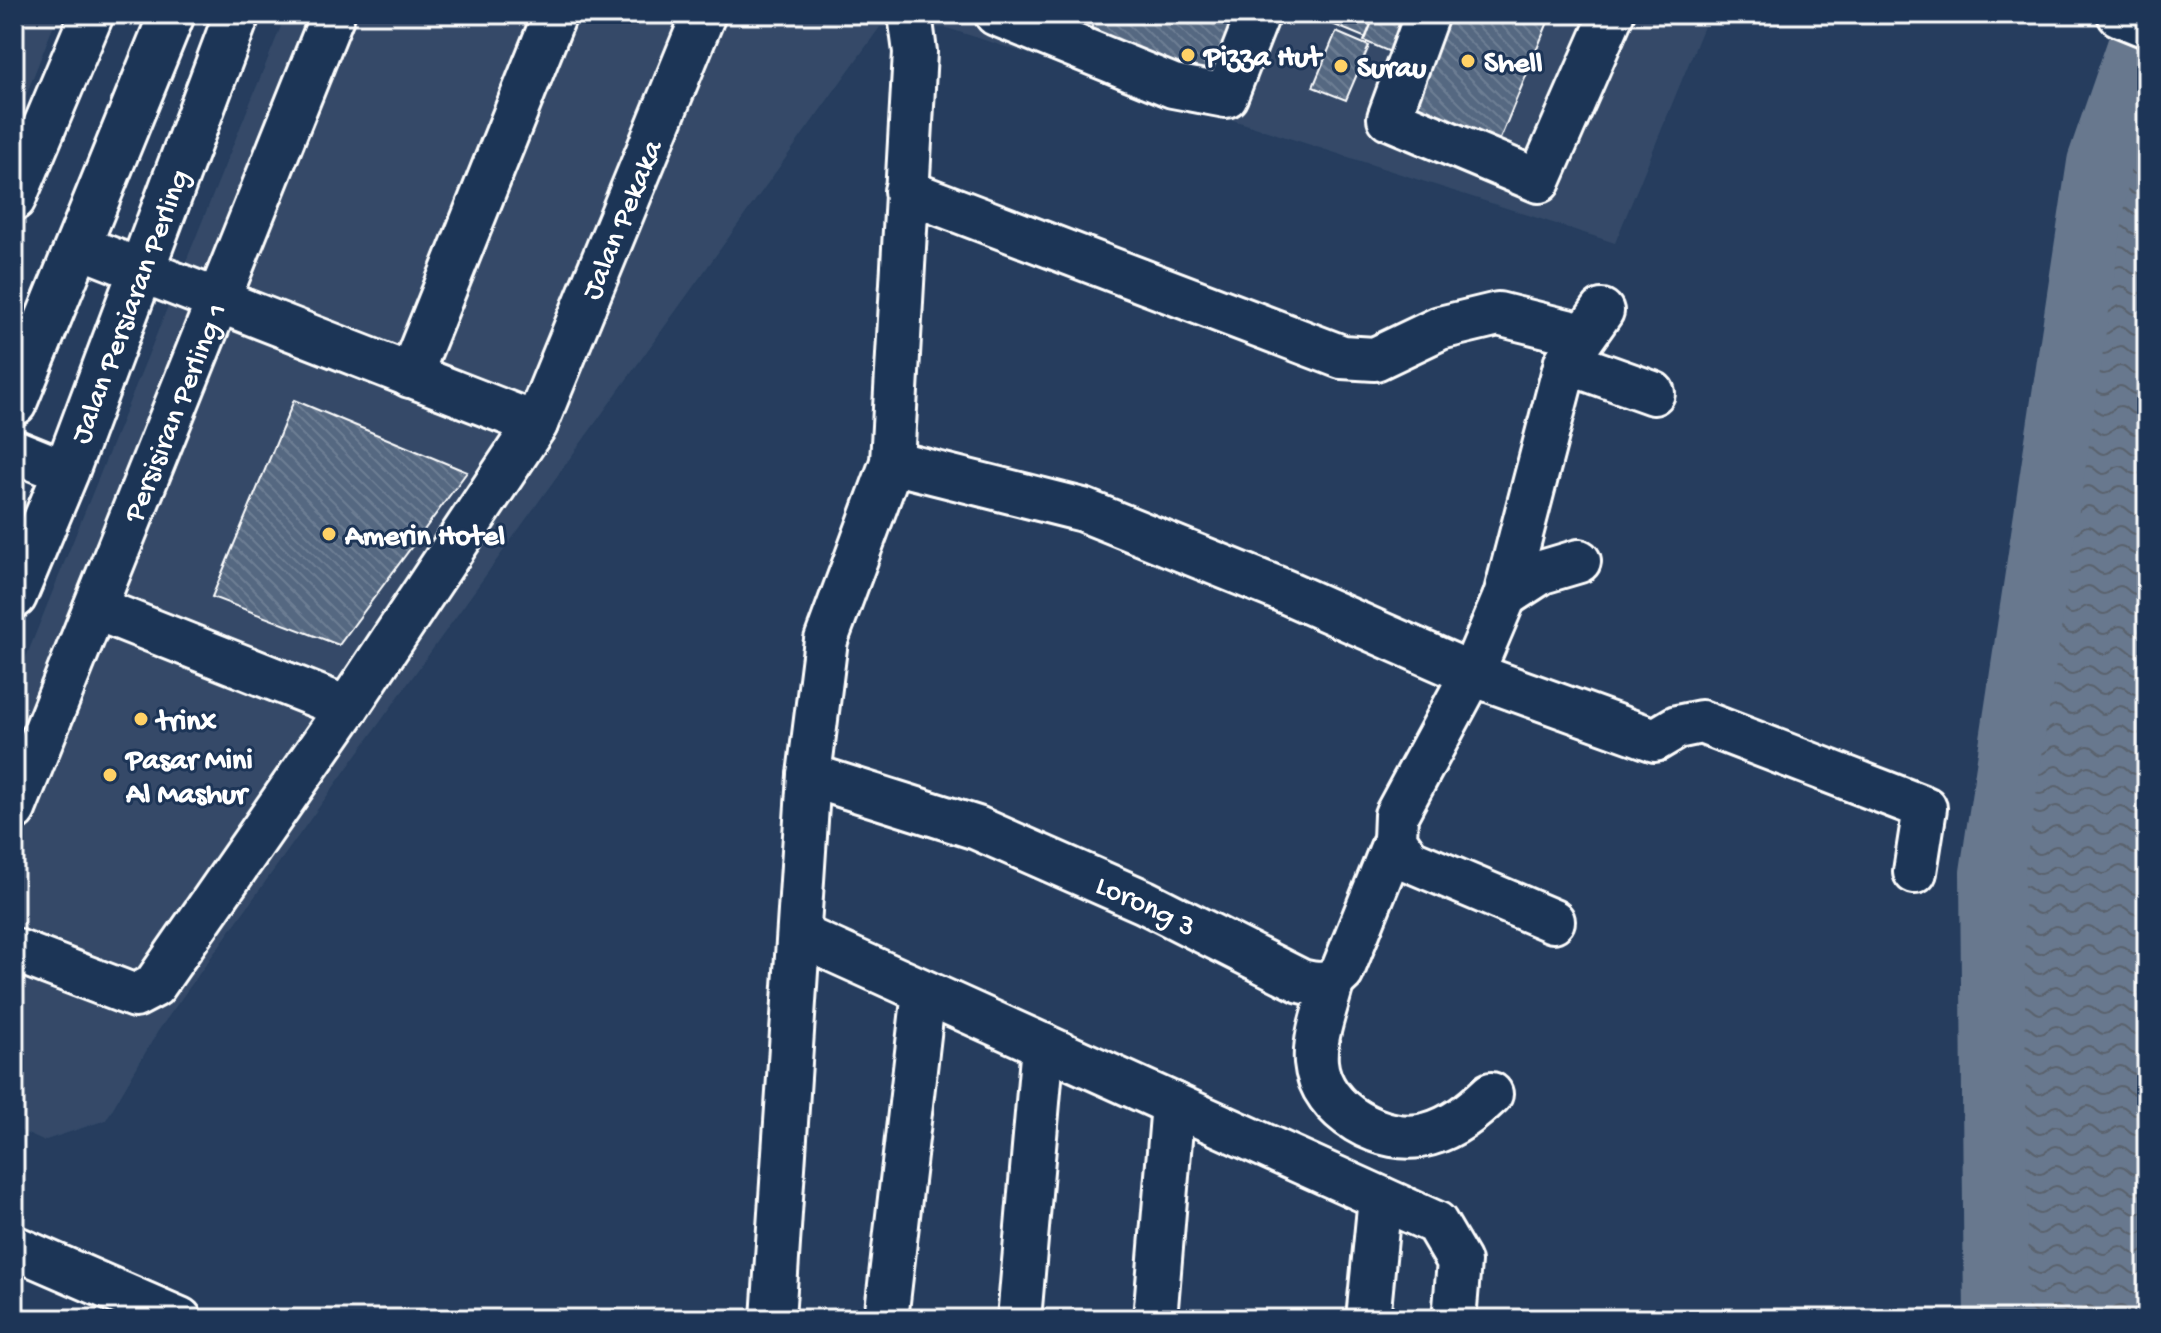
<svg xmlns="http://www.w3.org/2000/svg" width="2161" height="1333" font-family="'Gochi Hand',sans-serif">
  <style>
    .built { fill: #344a68 }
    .water { fill: url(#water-waves); stroke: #a4aebb; stroke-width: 2 }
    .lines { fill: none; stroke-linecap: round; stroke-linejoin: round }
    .shore { stroke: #c2c9d2; stroke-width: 2 }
    .river { stroke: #67788e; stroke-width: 64 }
    .building { fill: url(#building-back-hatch); stroke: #fff; stroke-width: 2 }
    .minor-casing { stroke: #fff; stroke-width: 48 }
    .major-casing { stroke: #fff; stroke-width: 50 }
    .highway-casing { stroke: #fff; stroke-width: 50 }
    .minor { stroke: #1d3557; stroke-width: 42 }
    .major { stroke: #1d3557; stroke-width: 44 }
    .highway { stroke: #1d3557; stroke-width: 44 }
    .poi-dot { fill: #ffd166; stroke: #1d3557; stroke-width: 3 }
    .labels { text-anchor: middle; stroke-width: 6; stroke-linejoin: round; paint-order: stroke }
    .poi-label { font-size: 30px; font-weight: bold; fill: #fff; stroke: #1d3557; text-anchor: start }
    .street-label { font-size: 30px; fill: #fff; stroke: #1d3557 }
  </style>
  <defs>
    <pattern id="water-waves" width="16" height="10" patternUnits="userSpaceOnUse" patternTransform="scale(2)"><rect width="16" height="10" fill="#67788e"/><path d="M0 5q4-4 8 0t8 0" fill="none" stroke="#5a626d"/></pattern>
    <pattern id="building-back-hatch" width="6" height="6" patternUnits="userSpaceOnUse" patternTransform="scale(2)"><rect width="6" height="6" fill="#556781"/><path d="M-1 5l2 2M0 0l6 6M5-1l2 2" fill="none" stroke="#6e7e94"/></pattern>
  </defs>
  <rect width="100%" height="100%" fill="#263d5e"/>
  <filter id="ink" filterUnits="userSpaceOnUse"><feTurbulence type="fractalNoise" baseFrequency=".0125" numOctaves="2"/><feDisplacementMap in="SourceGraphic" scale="16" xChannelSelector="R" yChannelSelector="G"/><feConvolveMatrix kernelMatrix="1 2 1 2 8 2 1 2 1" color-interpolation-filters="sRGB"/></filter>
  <g filter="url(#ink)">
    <path class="built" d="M14,14H58L14,126Z
      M286,14H1709L1615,243L947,28L880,27L158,1031L106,1120L43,1141L14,1128V687Z"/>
    <path class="water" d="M2147,24V1319H1996L1992,873L2099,163Z"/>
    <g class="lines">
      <path class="shore" d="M2004,1319L2000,874L2107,165L2147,49
        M2014,1319L2010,875L2116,167L2147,79
        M2026,1319L2022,875L2128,170L2147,115"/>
      <path class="river" d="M1996,1319L1992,873L2099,163L2147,24"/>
    </g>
    <path class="building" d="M1057,14H1097L1091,29Z
      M1097,14H1240L1213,81L1091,29Z
      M1308,14H1375L1366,38Z
      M1375,14H1528L1548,22L1496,149L1407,113L1426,67L1364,41Z
      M1336,32L1369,46L1346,100L1313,87Z
      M294,400L467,472L339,645L212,597Z"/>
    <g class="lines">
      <defs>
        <g id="minor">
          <path d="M996,14L1173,86L1226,96L1258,14"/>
          <path d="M1427,14L1389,118L1539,181L1612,14"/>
          <path d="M906,191L1342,357L1375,359L1440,328L1498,314L1583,335"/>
          <path d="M14,199L92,14"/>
          <path d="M78,246L536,424"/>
          <path d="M1566,362L1653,393"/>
          <path d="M410,376L555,14"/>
          <path d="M14,451L66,472"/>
          <path d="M892,462L1083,510L1284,591L1472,674L1655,740L1677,727L1701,722L1925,808L1915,872"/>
          <path d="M1505,596L1542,572L1579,561"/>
          <path id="s1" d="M95,608L347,708L536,424L704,14"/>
          <path id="s2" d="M809,775L977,828L1145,902L1301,981C1320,985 1328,987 1342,972L1395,840"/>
          <path id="s3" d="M14,809L333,14"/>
          <path d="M1553,921L1409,860L1395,840L1396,815L1472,674L1505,596L1566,362L1602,311"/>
          <path d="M799,935L1436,1223L1459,1262L1454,1319"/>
          <path d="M14,950L135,996L154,986L347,708"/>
          <path d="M1332,983C1326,1008 1314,1037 1316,1062C1320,1111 1384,1147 1429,1134C1454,1127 1473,1111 1491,1094"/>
          <path d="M14,1247L180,1319"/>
          <path d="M773,1319L809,775L826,640L892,462L915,52L910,14"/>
          <path d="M886,1319L924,992"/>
          <path d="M1019,1319L1043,1045"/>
          <path d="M1155,1319L1173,1104"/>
          <path d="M1368,1319L1380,1198"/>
        </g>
        <g id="major">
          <path d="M14,403L172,14"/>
          <path id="s4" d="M14,596L66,472L237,14"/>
        </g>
        <path id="highway" d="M2120,14L2147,25"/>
      </defs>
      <use href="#minor" class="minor-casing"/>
      <use href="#major" class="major-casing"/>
      <use href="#highway" class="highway-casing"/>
      <use href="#minor" class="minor"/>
      <use href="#major" class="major"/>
      <use href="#highway" class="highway"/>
    </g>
  </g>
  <g class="poi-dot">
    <circle cx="1188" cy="55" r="8"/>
    <circle cx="1468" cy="61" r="8"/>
    <circle cx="1341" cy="66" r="8"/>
    <circle cx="329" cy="534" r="8"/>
    <circle cx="141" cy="719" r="8"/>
    <circle cx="110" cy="775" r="8"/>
  </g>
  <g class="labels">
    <g class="poi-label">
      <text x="1204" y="65">Pizza Hut</text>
      <text x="1484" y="71">Shell</text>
      <text x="1357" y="76">Surau</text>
      <text x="345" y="544">Amerin Hotel</text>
      <text x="157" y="729">trinx</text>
      <text x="126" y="768">Pasar Mini<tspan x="126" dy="34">Al Mashur</tspan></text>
    </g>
    <g class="street-label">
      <text dy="10" stroke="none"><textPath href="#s1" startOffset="834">Jalan Pekaka</textPath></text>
      <text dy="10" stroke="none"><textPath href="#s4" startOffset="312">Jalan Persiaran Perling</textPath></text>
      <text dy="10" stroke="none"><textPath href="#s3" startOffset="428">Persisiran Perling 1</textPath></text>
      <text dy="10" stroke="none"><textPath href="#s2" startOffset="362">Lorong 3</textPath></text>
    </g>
  </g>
  <rect width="2161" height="1333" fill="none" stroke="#1d3557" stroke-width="48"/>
  <rect x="24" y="24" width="2113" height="1285" fill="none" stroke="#fff" stroke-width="3" filter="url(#ink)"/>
</svg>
